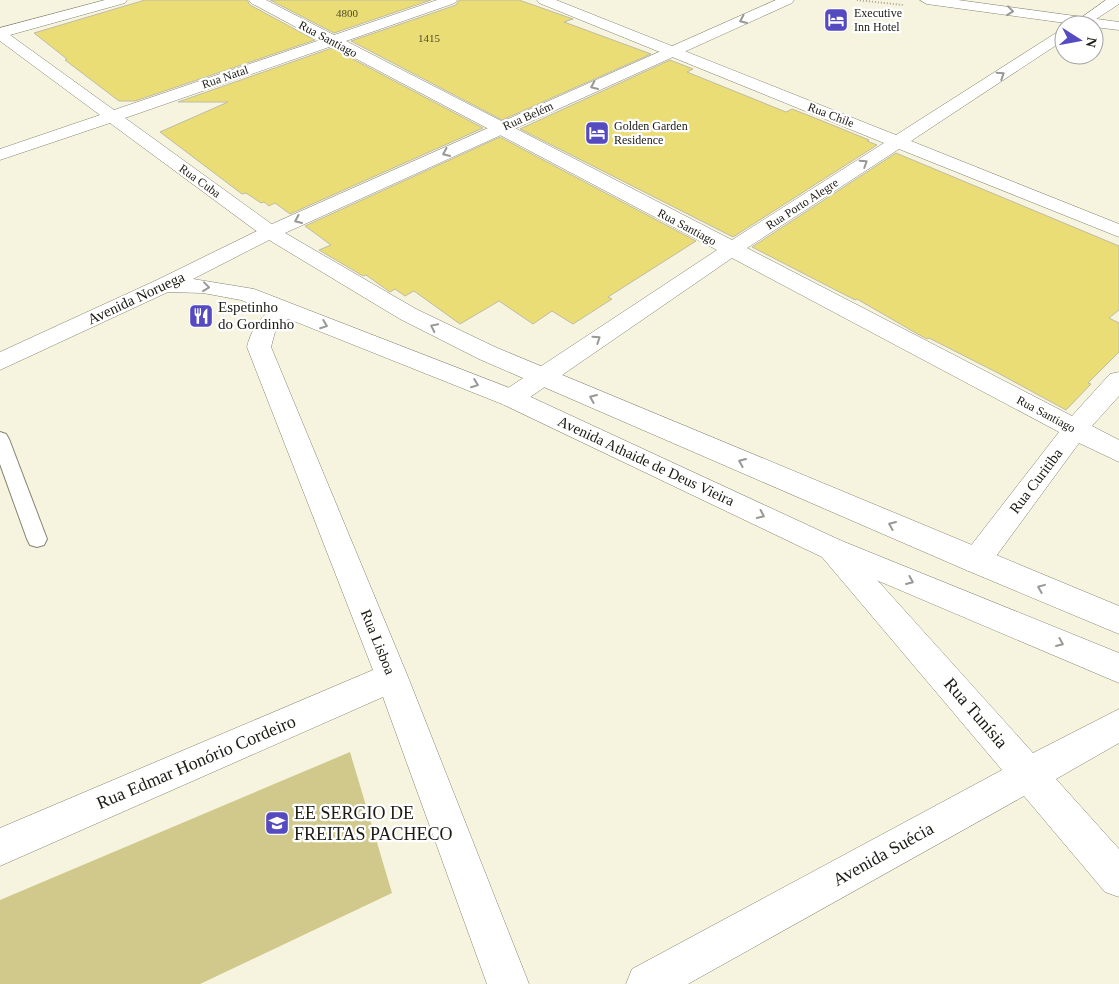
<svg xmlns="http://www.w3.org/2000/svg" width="1119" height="984" font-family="'Times New Roman',serif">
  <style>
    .green { fill: #d0c98b }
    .building { fill: #eadd76; stroke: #bebca8 }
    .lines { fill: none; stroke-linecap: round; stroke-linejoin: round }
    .lane-casing { stroke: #858371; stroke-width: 2 }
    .street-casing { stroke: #858371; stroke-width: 1 }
    .secondary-casing { stroke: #858371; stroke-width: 1 }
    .primary-casing { stroke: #858371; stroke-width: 1 }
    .path { stroke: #a8a696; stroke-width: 2; stroke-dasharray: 1 2; stroke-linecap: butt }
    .lane { fill: #fff; fill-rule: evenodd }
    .street { fill: #fff; fill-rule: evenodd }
    .secondary { fill: #fff; fill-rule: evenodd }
    .primary { fill: #fff; fill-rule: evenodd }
    .oneway { stroke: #989895 }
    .labels { text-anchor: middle; stroke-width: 4.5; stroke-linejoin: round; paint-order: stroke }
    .far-number-label { font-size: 11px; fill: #4f4b2c }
    .far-poi-label { font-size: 12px; fill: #1b1a13; stroke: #fff; text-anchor: start }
    .far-street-label { font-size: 12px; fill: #1b1a13; stroke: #fff }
    .street-label { font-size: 15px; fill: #1b1a13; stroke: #fff }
    .poi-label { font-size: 15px; fill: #1b1a13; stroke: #fff; text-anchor: start }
    .near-street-label { font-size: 18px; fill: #1b1a13; stroke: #fff }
    .near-poi-label { font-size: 18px; fill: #1b1a13; stroke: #fff; text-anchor: start }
  </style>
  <rect width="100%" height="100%" fill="#f6f4df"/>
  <path class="green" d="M350,752L392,893L200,984H0V900Z"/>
  <path class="building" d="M145,0H247L250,5L315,40L135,101H119L65,60L67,59L34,33Z
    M270,0H431L334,33Z
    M459,0H519L573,19L564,22L651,54L502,120L351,41L456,5Z
    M332,48L483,128L290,214L275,203L269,206L264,202L261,203L246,193L242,194L160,132L228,102H178Z
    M670,60L693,69L687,72L786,112L792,109L820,120L869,140L867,141L877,145L733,237L520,129Z
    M500,137L696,241L608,297L612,299L573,324L552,311L533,324L499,301L460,324L414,291L405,296L395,289L390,292L366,275L363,276L319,250L331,245L305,226Z
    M896,153L1119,246V310L1109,318L1119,323V352L1088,383L1091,384L1066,410L998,373L929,338L927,339L914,332L857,299L855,300L752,247Z"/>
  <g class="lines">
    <defs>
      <path id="lane" d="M0,432L6,434L9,439L47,539L44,545L37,547L30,545L27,539L0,464Z"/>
      <path id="street" d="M105,0H127L125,3L10,35L114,110L320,40L251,3L249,0H266L334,35L437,0H457L455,3L346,41L732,240L884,143L539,3L537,0H556L896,135L1059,31L1064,30V40L911,141L1119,224V237L899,149L747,248L1072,416L1110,374L1119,372V396L1092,426L1119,440V462L1079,443L986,570L976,573L966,570L961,561L966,552L1059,432L732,258L520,404L511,407L502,404L499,398L502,392L717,250L332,46L125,118L277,228L280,232L277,236L270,238L263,236L110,123L0,160V149L100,115L0,41V28Z
        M1106,0H1119V4L1087,25H1071Z
        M285,303L293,305L296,310L275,332L271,347L408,677L529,984H487L383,697L0,866V828L373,670L247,347C251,328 266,308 285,303Z
        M832,537L842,541L1033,753L1119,709V743L1056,779L1119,849V897L1105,892L1024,796L688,984H626L632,969L1002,770L822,557L817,549L822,541Z"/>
      <path id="secondary" d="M776,0H794L792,3L285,233L416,309L495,347L1119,606V634L966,570L479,359L400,319L269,240L193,279L254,289L520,392L842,541L1119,653V683L822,557L502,404L241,300L203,293L168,292L0,370V352L157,280L263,228Z"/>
      <path id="primary" d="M920,0H958L1119,22V30L1094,27V25H1080L927,4Z"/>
    </defs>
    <use href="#lane" class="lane-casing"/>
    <use href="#street" class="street-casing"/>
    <use href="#secondary" class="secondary-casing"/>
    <use href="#primary" class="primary-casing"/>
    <path class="path" d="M857,0L903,5"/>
    <use href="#lane" class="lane"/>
    <use href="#street" class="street"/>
    <use href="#secondary" class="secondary"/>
    <use href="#primary" class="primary"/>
  </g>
  <defs><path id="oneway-chevron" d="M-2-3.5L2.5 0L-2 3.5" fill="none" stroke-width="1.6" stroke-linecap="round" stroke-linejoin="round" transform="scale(1.25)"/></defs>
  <g class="oneway">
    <use href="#oneway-chevron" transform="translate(1010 11) rotate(7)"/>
    <use href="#oneway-chevron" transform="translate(743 20) rotate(156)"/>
    <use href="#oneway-chevron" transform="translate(1001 75) rotate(-33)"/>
    <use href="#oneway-chevron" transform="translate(594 86) rotate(156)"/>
    <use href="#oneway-chevron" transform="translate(446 153) rotate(156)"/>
    <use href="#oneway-chevron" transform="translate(864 163) rotate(-33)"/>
    <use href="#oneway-chevron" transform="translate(298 220) rotate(156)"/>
    <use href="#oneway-chevron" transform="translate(206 287) rotate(7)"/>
    <use href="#oneway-chevron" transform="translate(324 325) rotate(21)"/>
    <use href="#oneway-chevron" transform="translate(434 327) rotate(-154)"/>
    <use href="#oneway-chevron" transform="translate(597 339) rotate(-34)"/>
    <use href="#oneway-chevron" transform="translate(475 384) rotate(21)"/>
    <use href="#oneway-chevron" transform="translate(593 398) rotate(-157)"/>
    <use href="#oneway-chevron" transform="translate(742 462) rotate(-157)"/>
    <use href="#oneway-chevron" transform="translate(761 515) rotate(25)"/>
    <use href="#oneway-chevron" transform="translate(892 525) rotate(-157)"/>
    <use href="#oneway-chevron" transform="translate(910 581) rotate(23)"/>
    <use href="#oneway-chevron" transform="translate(1041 588) rotate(-158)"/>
    <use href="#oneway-chevron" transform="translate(1060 643) rotate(23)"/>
  </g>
  <defs>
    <symbol id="hotel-square" viewBox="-11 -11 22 22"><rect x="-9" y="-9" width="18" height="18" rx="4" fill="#564ac1" stroke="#fff"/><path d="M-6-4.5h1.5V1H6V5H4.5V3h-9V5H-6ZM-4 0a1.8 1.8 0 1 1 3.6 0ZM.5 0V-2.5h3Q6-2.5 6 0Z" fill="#fff"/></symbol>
    <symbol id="restaurant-square" viewBox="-11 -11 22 22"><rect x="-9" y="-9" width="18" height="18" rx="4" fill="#564ac1" stroke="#fff"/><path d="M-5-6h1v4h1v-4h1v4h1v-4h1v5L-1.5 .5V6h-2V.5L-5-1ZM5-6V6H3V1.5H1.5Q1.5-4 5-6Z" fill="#fff"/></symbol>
    <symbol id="school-square" viewBox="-11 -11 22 22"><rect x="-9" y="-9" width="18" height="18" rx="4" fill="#564ac1" stroke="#fff"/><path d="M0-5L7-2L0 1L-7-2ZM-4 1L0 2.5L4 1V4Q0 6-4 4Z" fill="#fff"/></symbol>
  </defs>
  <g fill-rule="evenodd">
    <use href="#hotel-square" x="822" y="6" width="28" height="28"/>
    <use href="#hotel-square" x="583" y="119" width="28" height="28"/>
    <use href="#restaurant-square" x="187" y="302" width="28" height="28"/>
    <use href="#school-square" x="263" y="809" width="28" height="28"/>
  </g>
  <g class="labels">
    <g class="far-number-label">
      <text x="347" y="17">4800</text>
      <text x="429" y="42">1415</text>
    </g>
    <g class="far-poi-label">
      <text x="854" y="17">Executive<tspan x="854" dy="14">Inn Hotel</tspan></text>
      <text x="614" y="130">Golden Garden<tspan x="614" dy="14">Residence</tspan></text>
    </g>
    <g class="far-street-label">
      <text transform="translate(328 39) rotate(28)" y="4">Rua Santiago</text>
      <text transform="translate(225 77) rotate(-19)" y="4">Rua Natal</text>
      <text transform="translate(831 115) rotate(21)" y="4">Rua Chile</text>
      <text transform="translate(528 116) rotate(-24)" y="4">Rua Belém</text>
      <text transform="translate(200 181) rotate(36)" y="4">Rua Cuba</text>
      <text transform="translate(802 204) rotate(-33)" y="4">Rua Porto Alegre</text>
      <text transform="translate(687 227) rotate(28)" y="4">Rua Santiago</text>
      <text transform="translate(1046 414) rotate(28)" y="4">Rua Santiago</text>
    </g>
    <g class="street-label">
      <text transform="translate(136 298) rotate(-25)" y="5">Avenida Noruega</text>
      <text transform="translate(646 461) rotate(25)" y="5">Avenida Athaide de Deus Vieira</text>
      <text transform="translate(1036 481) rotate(-53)" y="5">Rua Curitiba</text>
      <text transform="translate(378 642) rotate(68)" y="5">Rua Lisboa</text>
    </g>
    <g class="poi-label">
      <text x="218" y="312">Espetinho<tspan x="218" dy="17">do Gordinho</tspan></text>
    </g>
    <g class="near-street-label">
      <text transform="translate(976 713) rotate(49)" y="6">Rua Tunísia</text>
      <text transform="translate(196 762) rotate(-23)" y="6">Rua Edmar Honório Cordeiro</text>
      <text transform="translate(883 854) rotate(-29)" y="6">Avenida Suécia</text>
    </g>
    <g class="near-poi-label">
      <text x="294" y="819">EE SERGIO DE<tspan x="294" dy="21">FREITAS PACHECO</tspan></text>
    </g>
  </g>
  <g transform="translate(1079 40) rotate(101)"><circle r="24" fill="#ffffff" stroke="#a4a3a1"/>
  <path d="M0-4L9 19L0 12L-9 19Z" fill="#564ac1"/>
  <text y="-8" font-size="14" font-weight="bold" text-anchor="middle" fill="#1b1a13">N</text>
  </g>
</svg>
